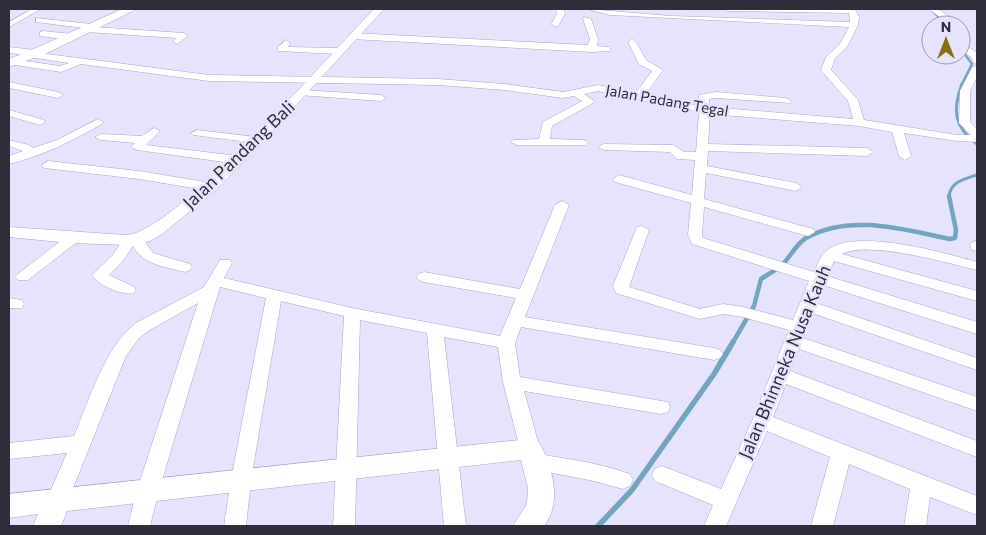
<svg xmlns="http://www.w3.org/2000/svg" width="986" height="535" font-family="Commissioner,sans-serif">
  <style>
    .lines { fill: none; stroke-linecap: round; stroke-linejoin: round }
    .stream-far3 { stroke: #73a6be; stroke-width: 2.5 }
    .stream-far2 { stroke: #73a6be; stroke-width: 3 }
    .stream-far1 { stroke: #73a6be; stroke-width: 4.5 }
    .stream { stroke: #73a6be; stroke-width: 5.5 }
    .minor-casing { stroke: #a8a5c3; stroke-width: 1 }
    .tertiary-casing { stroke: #a8a5c3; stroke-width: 1 }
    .secondary-casing { stroke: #a8a5c3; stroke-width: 1 }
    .minor { fill: #fff; fill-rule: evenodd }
    .tertiary { fill: #fff; fill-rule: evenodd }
    .secondary { fill: #fff; fill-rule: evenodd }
    .labels { text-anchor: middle; stroke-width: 5; stroke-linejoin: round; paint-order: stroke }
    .far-street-label { font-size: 15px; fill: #2e2d39; stroke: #e6e4fd }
    .street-label { font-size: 18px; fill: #2e2d39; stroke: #e6e4fd }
  </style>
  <rect width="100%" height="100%" fill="#e6e4fd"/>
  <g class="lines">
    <path class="stream-far3" d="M931,9L947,25
      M961,49L972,64L961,86"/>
    <path class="stream-far2" d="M962,84C952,110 954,127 977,144
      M949,197C950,182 964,179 977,175"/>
    <path class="stream-far1" d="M732,344L754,306L761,279C768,274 777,270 783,264C791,256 796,244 806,238C850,213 905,230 950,239L955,238L956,230L949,196"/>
    <path class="stream" d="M598,526L632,490L714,374L733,342"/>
    <defs>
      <path id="minor" d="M32,9H41L9,27V22Z
        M556,9H564L565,14L558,26H555L551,24L557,14Z
        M587,9L671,16L850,22L849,13L727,11L723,9H855L859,17L858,25L847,47L835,58L831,70L858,100L864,120L957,135H971L959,123L960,91L972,68L977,65V77L970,91V122L977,129V142L957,141L904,133L911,156L905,160L899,156L892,132L859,126L710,114L708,144L867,148L873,152L867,156L708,151L707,166L796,183L802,187L796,191L706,173L704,199L813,229L815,232L808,236L704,207L702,235L703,238L814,272C817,266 820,257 825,252C851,226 945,253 977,262V270C948,263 867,240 842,254L977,291V301L834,261L827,276L977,322V334L823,285L816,303L977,358V370L812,313L803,338L977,397V411L799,349L790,371L977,441V457L786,384L773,417L977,496V515L930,497L926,526H904L910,489L849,464L833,526H811L830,457L767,431L726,526H704L713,505L655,481L652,475L655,469L662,466L721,489L752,421L789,330L743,317L723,314L700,319L616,293L613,286L637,227L642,226L649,230L629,287L700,309L723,304L743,307L793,320L809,281L692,244L688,235L691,203L615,182L613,179L619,175L692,195L695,160L677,159L670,152L604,150L598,147L604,144L673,145L684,152H696L699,112L598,91L584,94L594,101L593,103L552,126L550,139L582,140L586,141L588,143L586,145H517L511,142L513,140L539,139L543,122L582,101L574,96L563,98L505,90L438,85L209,81L81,64L61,72L9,64V60L11,59L60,66L69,63L29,57L27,55L32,52L209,75L438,79L505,84L563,92L598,85L636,93L652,71L639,64L628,42L632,39L636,42L646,60L663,70L645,95L699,106V95L716,92L786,98L791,101L790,103L716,98L709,99L710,107L853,119L848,101L821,70L826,57L840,44L849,27L610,15Z
        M929,9H938L953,19L954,25H946V22Z
        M584,17L591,19L598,39L597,46L610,47V51L592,52L352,39L348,36L352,33L588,45L590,39L583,19Z
        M36,18L91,24H94V27L184,33L188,36L177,44L173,41L176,38L87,32L84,31V28L36,22Z
        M43,31L72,34L76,37L72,40L40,36V32Z
        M286,40L290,43L288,47L337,48L341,51L337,54L278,51V47Z
        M961,42L977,53V64L974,63L971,57L961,49Z
        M9,82L58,92L63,95L58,98L9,88Z
        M303,90L381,95L386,98L381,101L299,95V91Z
        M9,110L44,120L45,122L40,125L9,116Z
        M98,119L103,122L102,124C72,141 42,156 9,164V156L23,151L9,146V140L29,145L33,148L57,140Z
        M154,128L160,131L146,145L239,156L245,160L239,164L137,150L131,147L135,143L101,140L95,137L101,134L142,136Z
        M197,130L257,137L263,140L257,143L193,135L191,133Z
        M48,161L139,171L211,183L217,187L211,191L139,179L44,168L42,165Z
        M562,201L569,205L525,317L714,348L720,350L723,354L720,358L714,360L521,327L515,343L520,377L668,402L670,407L668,412L661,414L524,391L540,449L537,454C569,459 600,463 630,474L633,480L630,486L623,489L594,481L527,468L524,462L527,456L523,455L520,449L503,382L498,347L444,337L466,526H444L427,333L360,320L355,526H333L344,316L281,301L251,480L246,526H224L231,480L266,298L220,287L159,490L150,526H128L137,490L198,303L148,331L139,338L126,356L65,508L57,510L49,508L46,501L67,453L9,459V443L74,436C90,399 104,348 136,323L204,287L220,260H230L232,263L224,278L352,308L500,336L516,298L424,282L419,280L416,277L419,274L424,272L520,289L555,205Z
        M139,234L144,235L147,245L153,253L190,264L192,267L190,270L185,272C166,267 143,265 133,246L122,262L109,275L134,287L136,290L134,293C122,296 98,285 92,275L112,256L125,237Z
        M72,235L77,236L79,239L77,242L28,280H18L15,277L18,274L67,236Z
        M977,241V251L972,250L970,245L972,242Z
        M9,298L22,300L24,304L22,308H9Z"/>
      <path id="tertiary" d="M374,9H384L240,166L215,191L162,234L150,241L130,245L70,243L9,237V227L126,235C174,234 334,50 374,9Z
        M9,47L35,50L41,53L35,56L9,53Z
        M530,439L539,442C552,467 563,501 544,526H513L527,504L528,488L521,460L67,511L61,526H33L38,514L9,518V494Z"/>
      <path id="secondary" d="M122,9H137L45,54L9,67V59L36,48Z"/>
    </defs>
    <use href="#minor" class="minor-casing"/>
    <use href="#tertiary" class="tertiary-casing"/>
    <use href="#secondary" class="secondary-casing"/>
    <use href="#minor" class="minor"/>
    <use href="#tertiary" class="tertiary"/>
    <use href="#secondary" class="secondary"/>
  </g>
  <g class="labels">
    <g class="far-street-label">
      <text transform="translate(667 101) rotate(10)" y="5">Jalan Padang Tegal</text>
    </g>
    <g class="street-label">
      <text transform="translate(239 155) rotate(-44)" y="6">Jalan Pandang Bali</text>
      <text transform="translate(785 362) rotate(-67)" y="6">Jalan Bhinneka Nusa Kauh</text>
    </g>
  </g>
  <rect width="986" height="535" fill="none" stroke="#2e2d39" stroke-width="20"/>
  <g transform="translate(946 40)"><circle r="24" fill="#e6e4fd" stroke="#9c9baf"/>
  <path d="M0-4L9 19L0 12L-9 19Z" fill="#867010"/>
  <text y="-8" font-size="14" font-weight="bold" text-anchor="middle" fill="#2e2d39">N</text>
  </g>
</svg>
